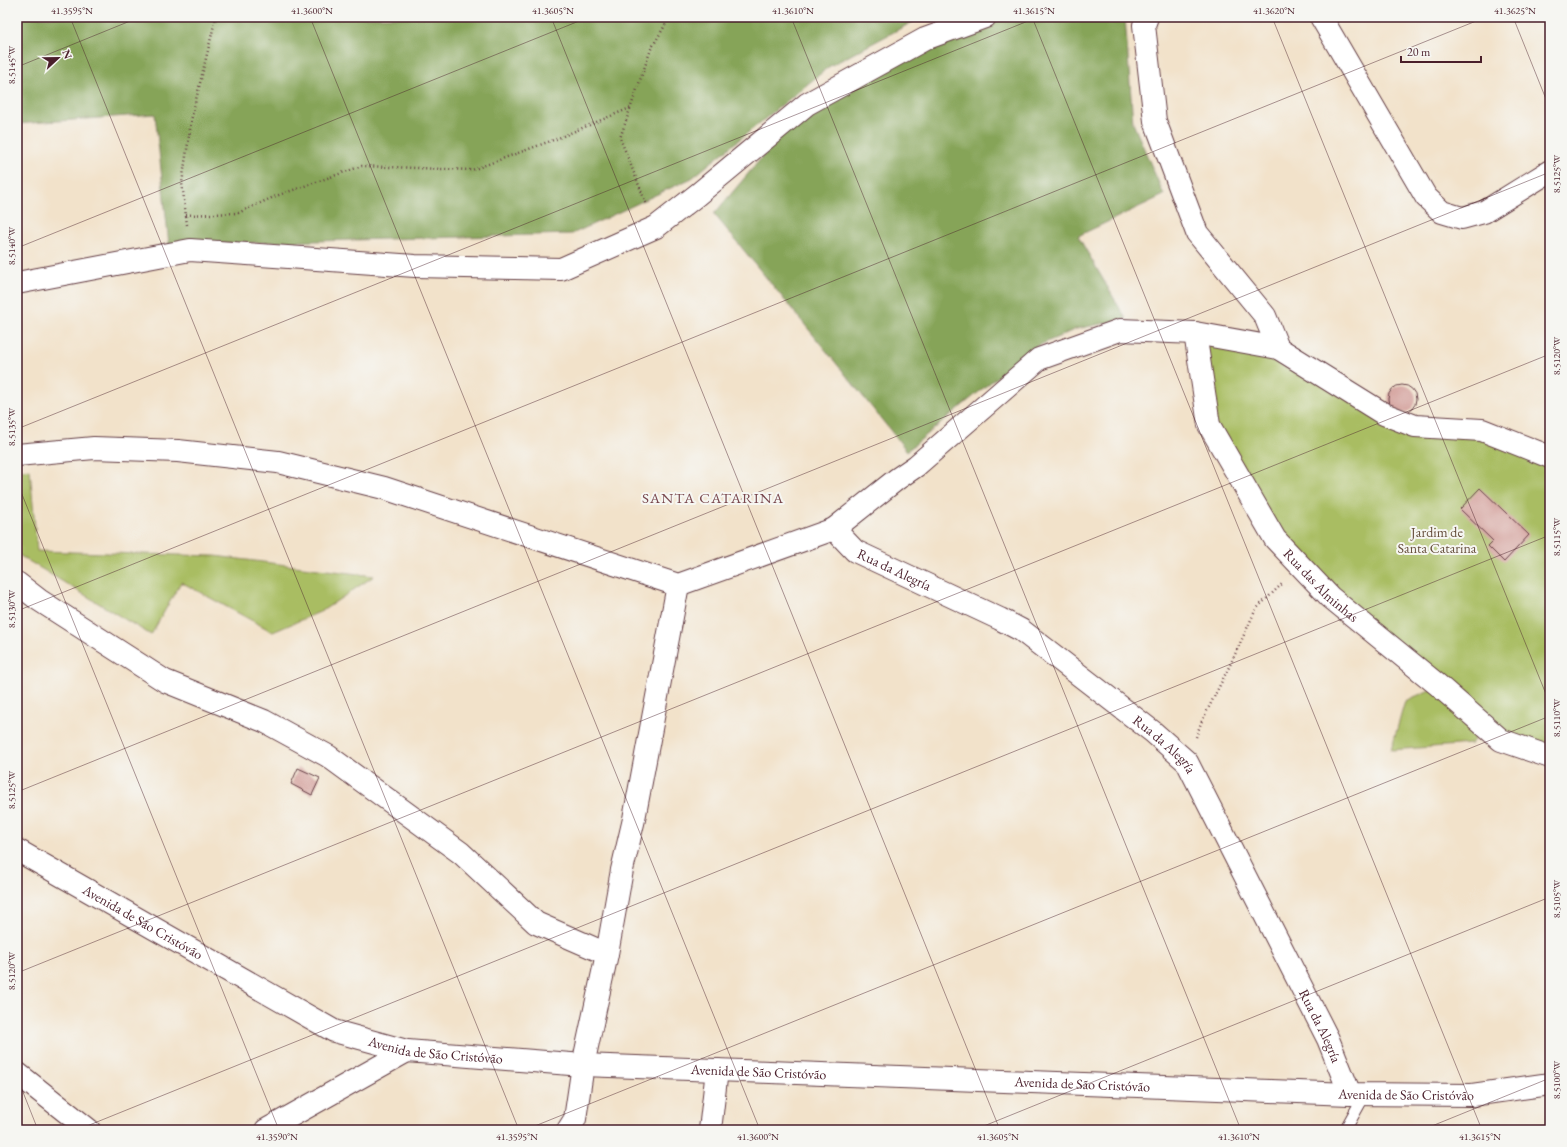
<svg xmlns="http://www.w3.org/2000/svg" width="1567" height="1147" font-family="'EB Garamond',serif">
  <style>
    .green { fill: #a9bd62; stroke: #7a6e46 }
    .forest { fill: #86a458; stroke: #686242 }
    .building { fill: #cf9490 }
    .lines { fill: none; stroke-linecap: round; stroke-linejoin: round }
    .service-casing { stroke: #633c43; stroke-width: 13 }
    .minor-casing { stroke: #633c43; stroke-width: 24 }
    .tertiary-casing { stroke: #633c43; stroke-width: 24 }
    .path { stroke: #633c43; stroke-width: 2.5; stroke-dasharray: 1 3; stroke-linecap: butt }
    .service { stroke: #fff; stroke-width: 11 }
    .minor { stroke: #fff; stroke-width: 22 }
    .tertiary { stroke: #fff; stroke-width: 22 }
    .ticks { fill: none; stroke: #4a1f2b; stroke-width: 1; stroke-opacity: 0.45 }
    .labels { text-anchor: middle; stroke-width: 4; stroke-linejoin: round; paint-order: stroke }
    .park-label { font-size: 14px; fill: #664e3c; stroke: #f6f6f2 }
    .street-label { font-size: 14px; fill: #4a1f2b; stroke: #f6f6f2 }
    .neighbourhood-label { font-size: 15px; letter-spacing: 1px; fill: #79484e; stroke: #f6f6f2 }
    .neatline { fill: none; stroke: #4a1f2b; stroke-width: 1.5 }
    .ticks-label { font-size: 10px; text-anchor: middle; fill: #4a1f2b }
  </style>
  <rect width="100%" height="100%" fill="#f6f6f2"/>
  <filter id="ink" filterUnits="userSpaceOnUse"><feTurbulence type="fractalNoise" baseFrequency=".025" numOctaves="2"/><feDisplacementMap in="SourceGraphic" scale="8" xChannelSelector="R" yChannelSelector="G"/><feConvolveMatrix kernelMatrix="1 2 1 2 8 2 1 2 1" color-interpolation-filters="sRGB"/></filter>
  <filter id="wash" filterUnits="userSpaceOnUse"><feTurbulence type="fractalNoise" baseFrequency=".012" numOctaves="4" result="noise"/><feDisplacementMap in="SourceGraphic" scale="16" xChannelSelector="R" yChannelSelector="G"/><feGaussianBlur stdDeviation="0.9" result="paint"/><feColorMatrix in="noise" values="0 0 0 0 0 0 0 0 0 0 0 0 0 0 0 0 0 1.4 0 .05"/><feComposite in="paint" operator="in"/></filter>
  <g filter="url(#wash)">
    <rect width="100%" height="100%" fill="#f2e2ca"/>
    <path class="green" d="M1195,333L1278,348L1384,414L1482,430L1550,457V757L1501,740L1275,539L1209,425Z
      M30,469L37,551L215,556L374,576L322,611L273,632L181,582L151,635L17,554V471Z
      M1432,689L1478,733L1471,744L1391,750L1405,701Z"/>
    <path class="forest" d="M17,17H922L830,66L692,178L572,234L169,245L155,114L17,124Z
      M986,17H1125L1133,123L1164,195L1078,236L1126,319L1076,329L1031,349L907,451L823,347L714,214L807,104Z"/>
    <g id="blocks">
      <path class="building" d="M1388 399a14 14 0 1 1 28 0a14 14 0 1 1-28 0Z
        M1480,488L1529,535L1504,562L1488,546L1493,541L1460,509Z
        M298,768L320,778L312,795L291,784Z"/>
    </g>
  </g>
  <g filter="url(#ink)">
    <use href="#blocks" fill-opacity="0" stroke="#633c43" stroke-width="1"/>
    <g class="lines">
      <defs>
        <path id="service" d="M1345,1130L1365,1094"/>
        <g id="minor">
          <path d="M1147,17L1144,25L1155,121L1197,233L1265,316L1278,348"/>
          <path d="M1321,17L1426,197L1442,212L1462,218L1484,212L1550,171"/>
          <path d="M17,283L190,250L415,266L561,269L656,227L697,195L807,104L925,39L985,17"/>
          <path id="s1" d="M1195,333L1209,425L1275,539L1330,597L1438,685L1501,740L1550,757"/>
          <path d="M17,455L94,448L178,451L278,462L384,488L678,585L834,529L897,479L916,466L1039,359L1120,330L1195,333L1278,348L1384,414L1415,426L1482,430L1550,457"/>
          <path id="s2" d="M834,529L855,551L1000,619L1021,630L1153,732L1187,762L1328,1039L1350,1094"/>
          <path d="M17,583L39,600L165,681L264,721L328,756L461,853L536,923L607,954"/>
          <path d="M17,1073L89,1130"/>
          <path d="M266,1130L407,1051"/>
          <path d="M568,1130L575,1119L583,1065L607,954L622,870L634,819L678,585"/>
          <path d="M710,1130L717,1070"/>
        </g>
        <g id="tertiary">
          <path id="s3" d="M17,850L334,1031L407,1051L583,1065L1350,1094L1472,1095L1550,1084"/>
        </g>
      </defs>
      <use href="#service" class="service-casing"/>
      <use href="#minor" class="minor-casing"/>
      <use href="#tertiary" class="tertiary-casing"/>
      <path class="path" d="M646,203L620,138L651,49L670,17
        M186,215L238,213L276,196L362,166L472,170L556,139L630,108
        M187,225L182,183L192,116L216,17
        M1196,737L1201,723L1230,665L1256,609L1283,583"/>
      <use href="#service" class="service"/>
      <use href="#minor" class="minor"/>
      <use href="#tertiary" class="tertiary"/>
    </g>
  </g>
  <path class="ticks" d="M70,17L519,1130M310,17L760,1130M551,17L1000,1130M791,17L1241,1130M1032,17L1482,1130M1272,17L1550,704M1513,17L1550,109M17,67L140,17M17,248L589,17M17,429L1038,17M17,482L279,1130M17,611L1486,17M17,792L1550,172M17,973L1550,354M17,1077L38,1130M77,1130L1550,535M525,1130L1550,716M974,1130L1550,897M1422,1130L1550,1078"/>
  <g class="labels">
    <g class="park-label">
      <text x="1437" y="537">Jardim de<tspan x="1437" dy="16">Santa Catarina</tspan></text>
    </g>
    <g class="street-label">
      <text dy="5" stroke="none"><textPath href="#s2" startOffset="74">Rua da Alegría</textPath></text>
      <text dy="5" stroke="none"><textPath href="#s1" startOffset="290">Rua das Alminhas</textPath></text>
      <text dy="5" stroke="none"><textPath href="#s2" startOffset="398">Rua da Alegría</textPath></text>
      <text dy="5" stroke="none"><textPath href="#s3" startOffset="145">Avenida de São Cristóvão</textPath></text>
      <text dy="5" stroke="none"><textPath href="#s2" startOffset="722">Rua da Alegría</textPath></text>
      <text dy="5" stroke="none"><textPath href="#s3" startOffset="469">Avenida de São Cristóvão</textPath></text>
      <text dy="5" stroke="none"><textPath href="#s3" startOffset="793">Avenida de São Cristóvão</textPath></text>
      <text dy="5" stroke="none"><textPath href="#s3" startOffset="1117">Avenida de São Cristóvão</textPath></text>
      <text dy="5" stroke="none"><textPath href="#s3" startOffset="1441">Avenida de São Cristóvão</textPath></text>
    </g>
    <g class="neighbourhood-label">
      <text x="713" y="503">SANTA CATARINA</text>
    </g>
  </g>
  <rect width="1567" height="1147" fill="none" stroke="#f6f6f2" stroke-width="44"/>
  <g transform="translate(58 58) rotate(68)" stroke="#f6f6f2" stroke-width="3" paint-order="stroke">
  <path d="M0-3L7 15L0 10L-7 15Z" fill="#4a1f2b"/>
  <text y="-6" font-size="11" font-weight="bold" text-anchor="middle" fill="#4a1f2b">N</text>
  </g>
  <path d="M1401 56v6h80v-6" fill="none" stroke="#4a1f2b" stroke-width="2"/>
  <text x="1407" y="56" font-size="12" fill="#4a1f2b" stroke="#f6f6f2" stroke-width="3" paint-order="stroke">20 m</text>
  <rect x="22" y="22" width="1523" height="1103" class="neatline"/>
  <g class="ticks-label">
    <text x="72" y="14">41.3595°N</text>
    <text x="312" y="14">41.3600°N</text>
    <text x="553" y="14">41.3605°N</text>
    <text x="793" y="14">41.3610°N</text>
    <text x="1034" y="14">41.3615°N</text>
    <text x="1274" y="14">41.3620°N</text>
    <text x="1515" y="14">41.3625°N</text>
    <text transform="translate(11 65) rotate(-90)" y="4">8.5145°W</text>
    <text transform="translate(1556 174) rotate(-90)" y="4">8.5125°W</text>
    <text transform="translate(11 246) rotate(-90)" y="4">8.5140°W</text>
    <text transform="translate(1556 356) rotate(-90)" y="4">8.5120°W</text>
    <text transform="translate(11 427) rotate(-90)" y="4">8.5135°W</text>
    <text transform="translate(1556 537) rotate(-90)" y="4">8.5115°W</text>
    <text transform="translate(11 609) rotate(-90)" y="4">8.5130°W</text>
    <text transform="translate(1556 718) rotate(-90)" y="4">8.5110°W</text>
    <text transform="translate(11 790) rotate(-90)" y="4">8.5125°W</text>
    <text transform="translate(1556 899) rotate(-90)" y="4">8.5105°W</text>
    <text transform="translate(11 971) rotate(-90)" y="4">8.5120°W</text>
    <text transform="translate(1556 1080) rotate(-90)" y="4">8.5100°W</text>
    <text x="277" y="1140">41.3590°N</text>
    <text x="517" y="1140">41.3595°N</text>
    <text x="758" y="1140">41.3600°N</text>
    <text x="998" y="1140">41.3605°N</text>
    <text x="1239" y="1140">41.3610°N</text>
    <text x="1480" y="1140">41.3615°N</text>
  </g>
</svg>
